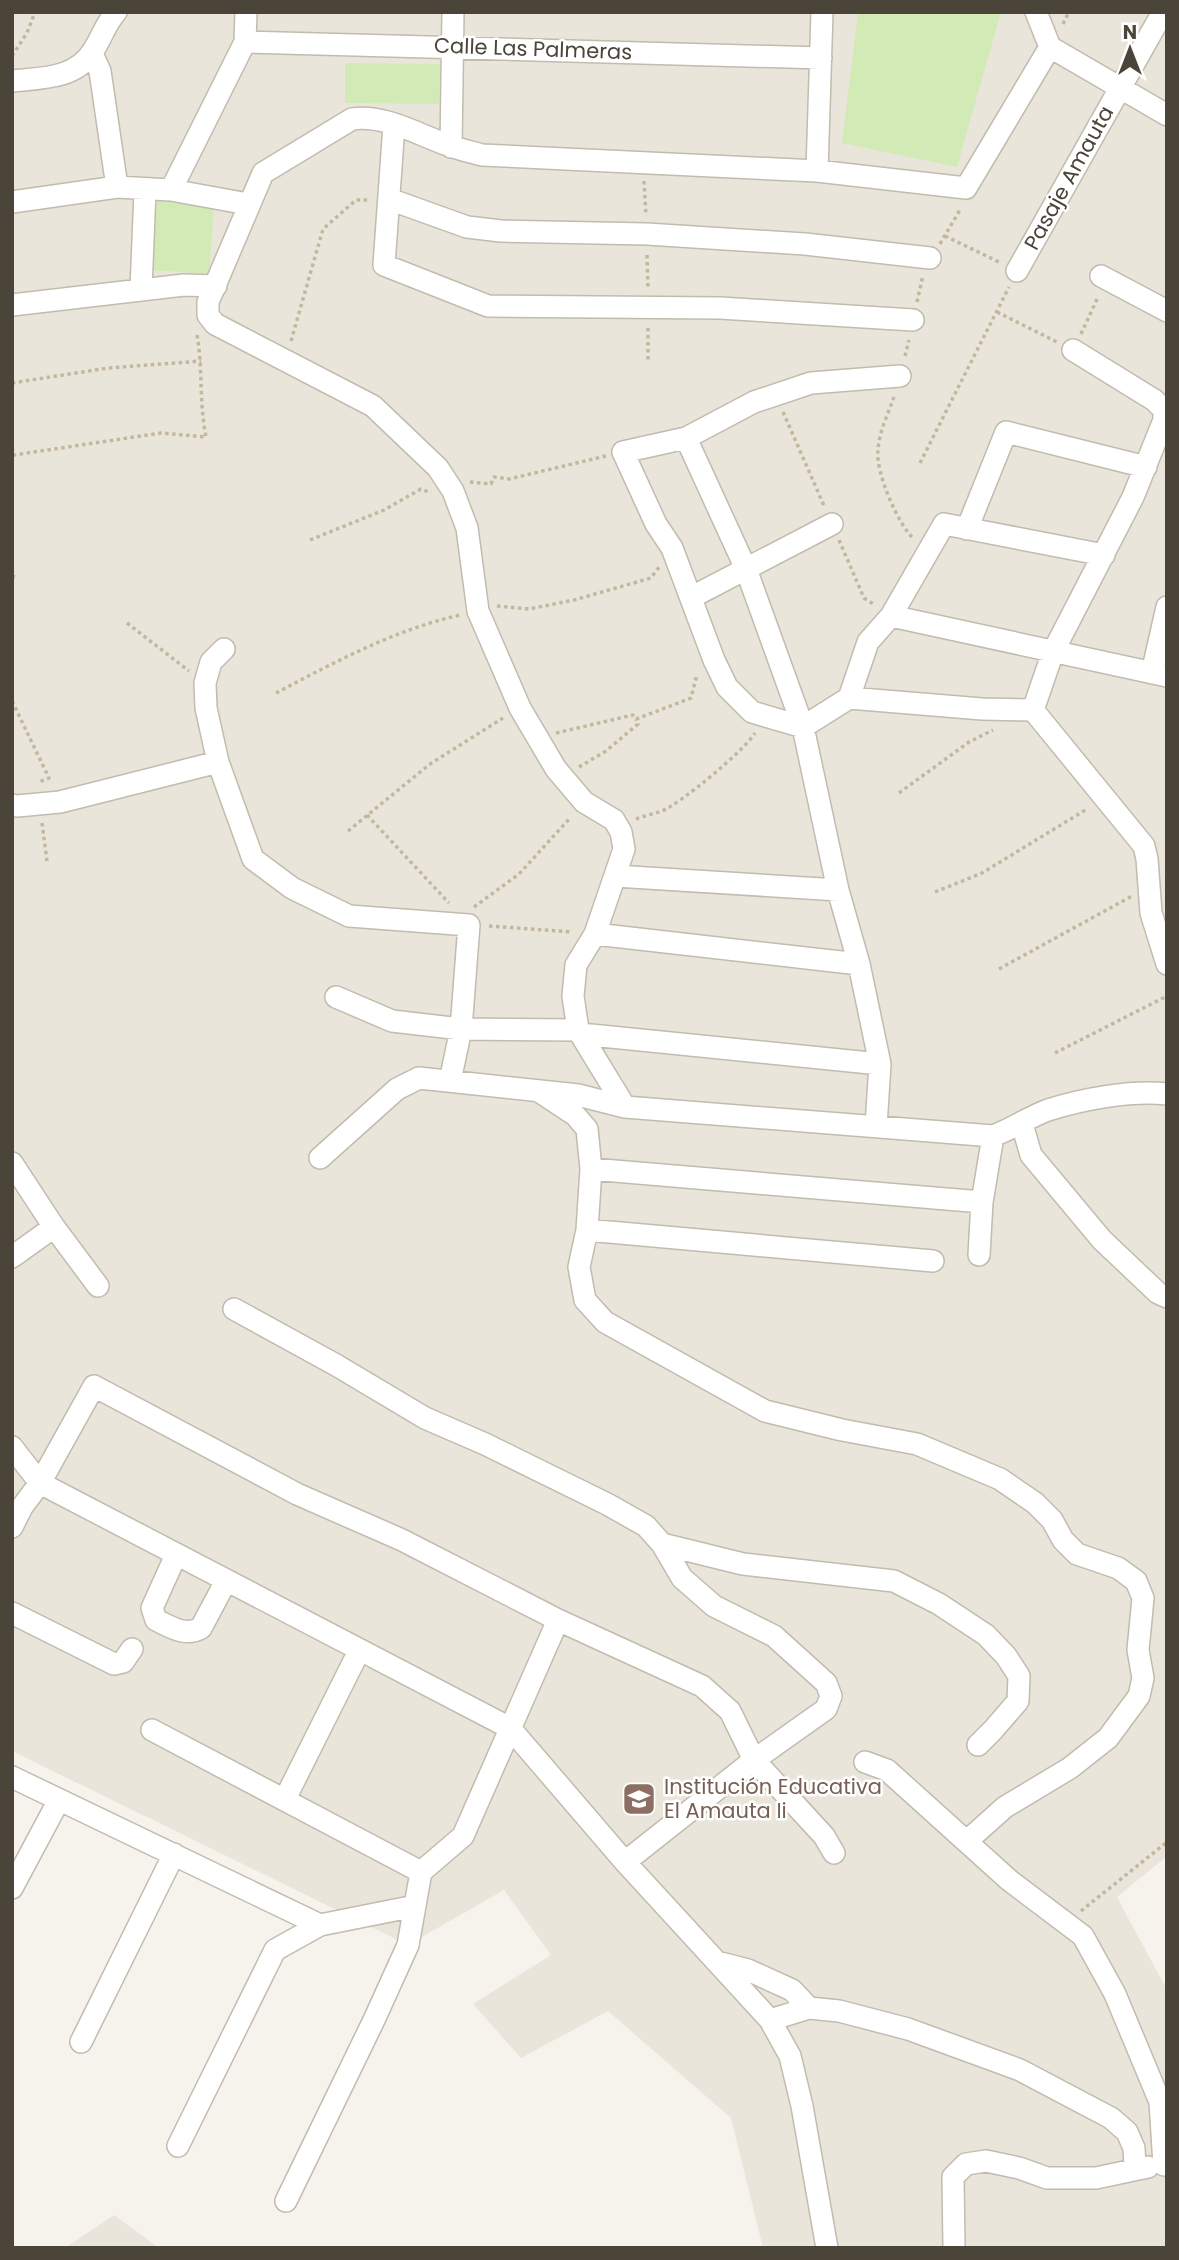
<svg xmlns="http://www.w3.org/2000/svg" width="1179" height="2260" font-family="Poppins,sans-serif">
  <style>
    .residential { fill: #eae5da }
    .pitch { fill: #d2eab5 }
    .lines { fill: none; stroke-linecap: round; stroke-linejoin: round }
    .street-casing { stroke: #c2bbae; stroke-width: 24 }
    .path { stroke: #c4b79f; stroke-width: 3.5; stroke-dasharray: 3.5 3.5; stroke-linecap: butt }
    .street { stroke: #fff; stroke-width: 21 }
    .labels { text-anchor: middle; stroke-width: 5; stroke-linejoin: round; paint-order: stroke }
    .street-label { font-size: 21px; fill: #4b4439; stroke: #fff }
    .education-label { font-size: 21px; fill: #785e54; stroke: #fff; text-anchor: start }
  </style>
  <rect width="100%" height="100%" fill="#f6f3ec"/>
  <path class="residential" d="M12,12H1167V1856L1117,1897L1167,1990V2248H763L731,2118L608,2011L521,2058L473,2004L551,1955L504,1890L408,1945L12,1751Z
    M114,2215L159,2248H65Z"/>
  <path class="pitch" d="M858,12H1001L957,167L842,143Z
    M345,63L440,64L439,104L345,103Z
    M157,201L214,205L209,274L152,270Z"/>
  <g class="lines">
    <defs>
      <path id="street" d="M1036,12L1050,47
        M245,42L821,58
        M1050,47L1167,115
        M92,54L100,71L117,187
        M12,81C41,78 76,79 93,51C101,39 106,23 116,12
        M394,125L384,265L488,306L720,308L913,320
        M451,147L453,12
        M817,171L822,12
        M171,190L245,42L246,12
        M389,199L467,227L501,231L647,234L805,244L930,258
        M12,202L117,187L171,190L248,204
        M1017,271L1163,12
        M1101,276L1167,311
        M141,290L145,190
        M12,305L184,285L216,286
        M1073,350L1154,400L1164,410V420L1133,497L1053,652L1033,710L1144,846L1147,859L1151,913L1167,964
        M900,376L811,383L754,402L686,438L623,452L656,524L672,548L714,660L727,687L752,712L803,727L849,698L868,642L891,616L944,524L1104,555
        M686,438L746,569L803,727L838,890L859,964L880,1064L876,1126
        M967,529L1006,432L1146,467
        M692,597L832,524
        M891,616L1167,676
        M224,649L211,662L205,683L206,708L218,762L253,859L292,888L349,916L469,925L461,1029L450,1081
        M1152,673L1167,607
        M849,698L982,709L1033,710
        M12,805L17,806L60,802L218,762
        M615,876L838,890
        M595,934L859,964
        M336,997L392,1021L461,1029L578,1030
        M581,1034L880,1064
        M540,1092L575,1115L587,1129L591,1169L587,1230L579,1267L585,1300L605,1322L765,1411L842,1430L917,1444L1000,1479L1035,1503L1052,1520L1063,1540L1077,1554L1118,1568L1136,1581L1143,1598L1138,1650L1143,1678L1139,1696L1108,1738L1070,1768L1005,1807L967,1841
        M625,1107L578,1030L573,996L576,965L595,934L624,849L621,832L614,820L584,802L556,769L520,708L478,611L467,528L453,491L438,468L373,406L215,324L208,315V302L263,173L352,119C386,114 420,136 451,146C461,150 472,152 482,155L817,171L966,188L1050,47
        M1022,1124L1031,1155L1102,1240L1158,1293L1167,1297
        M320,1158L397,1089L419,1078L578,1095L625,1107L993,1136C1012,1129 1029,1117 1048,1110C1083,1099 1131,1090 1167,1094
        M12,1163L54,1227L12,1257
        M591,1169L982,1202
        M54,1227L98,1286
        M587,1230L933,1261
        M979,1255L982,1202L993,1136
        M234,1309L336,1365L425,1418L485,1444L607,1504L646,1526L662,1544L682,1578L714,1606L774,1636L826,1683L831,1696L826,1709L754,1760L625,1862
        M12,1447L40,1483L510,1728L625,1862L770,2020L790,2056L802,2106L827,2248
        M12,1527L22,1507L40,1483L94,1386L297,1494L402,1540L558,1620L702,1686L730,1711L754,1760L824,1836L834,1853
        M662,1544L743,1564L894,1581L939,1604L986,1635L1006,1656L1019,1676L1018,1701L993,1730L978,1745
        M176,1555L152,1608L156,1620C171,1627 185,1637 201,1628L226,1581
        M12,1613L114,1664L123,1662L132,1649
        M152,1730L421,1872
        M865,1762L887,1770L1009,1880L1083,1936L1115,1994L1160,2102L1164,2165
        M12,1777L320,1925
        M285,1799L359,1651
        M12,1888L59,1800
        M717,1962L748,1970L792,1990L809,2008
        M770,2020L809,2008L839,2011L908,2029L1020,2070L1111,2118L1127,2132L1134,2148L1135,2168
        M81,2042L174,1854
        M178,2146L275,1950L320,1925L415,1906
        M286,2201L374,2020L408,1945L421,1872L463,1836L558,1620
        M954,2248L953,2177L966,2164L986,2161L1019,2168L1047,2178H1096L1148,2167"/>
    </defs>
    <use href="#street" class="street-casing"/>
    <path class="path" d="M1063,24L1069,12
      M12,56L27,33L35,12
      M644,181L646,216
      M945,236L1001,263
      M940,244L961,208
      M647,255L648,289
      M917,302L923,275
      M997,312L1057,342
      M648,328V361
      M1081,334L1098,297
      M291,341L323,229L356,200H370
      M905,356L909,340
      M12,383L108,368L201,361
      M894,397C888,414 879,432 878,450C875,471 898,525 914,539
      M783,412L825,508
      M12,447L14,455L161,433L206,437C199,403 203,369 197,335
      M920,463L1009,287
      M470,482L491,484L494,477L509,479L606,456
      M310,540L384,510L421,489L431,493
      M839,540L864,598L875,605
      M12,576L15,577
      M497,606L529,609L574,600L651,578L659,567
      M127,623L189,671
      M276,693C335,662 394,630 460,615
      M12,701L49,778L39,782
      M556,733L633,715L636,719L691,698L697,674
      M579,767L606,751L638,724L636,719
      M899,793L969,742L993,730
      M367,815L449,903
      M636,819C644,816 653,814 662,811C681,803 744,751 755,733
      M42,823L47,861
      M348,831L430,764L503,718
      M935,892L982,873L1087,809
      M474,907L519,874L571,817
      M489,926L572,932
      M999,969L1132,896
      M1055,1053L1167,996
      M1081,1911L1167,1842"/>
    <use href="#street" class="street"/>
  </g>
  <defs>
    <symbol id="school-square" viewBox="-11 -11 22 22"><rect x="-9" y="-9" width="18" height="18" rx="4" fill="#8d6e63" stroke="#fff"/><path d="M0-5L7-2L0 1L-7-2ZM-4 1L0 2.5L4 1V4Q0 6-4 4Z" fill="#fff"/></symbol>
  </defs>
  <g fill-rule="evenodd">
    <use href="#school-square" x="620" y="1780" width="38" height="38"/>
  </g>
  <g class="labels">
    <g class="street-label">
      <text transform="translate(533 49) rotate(2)" y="7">Calle Las Palmeras</text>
      <text transform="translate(1069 178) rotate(-61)" y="7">Pasaje Amauta</text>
    </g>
    <g class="education-label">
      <text x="664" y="1794">Institución Educativa<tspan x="664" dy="24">El Amauta Ii</tspan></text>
    </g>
  </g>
  <rect width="1179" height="2260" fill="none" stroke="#4b4439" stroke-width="28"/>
  <g transform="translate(1130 49)" stroke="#ffffff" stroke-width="5" paint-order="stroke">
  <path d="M0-5L12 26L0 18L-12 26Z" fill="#4b4439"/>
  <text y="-10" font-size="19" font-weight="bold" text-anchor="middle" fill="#4b4439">N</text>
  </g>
</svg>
